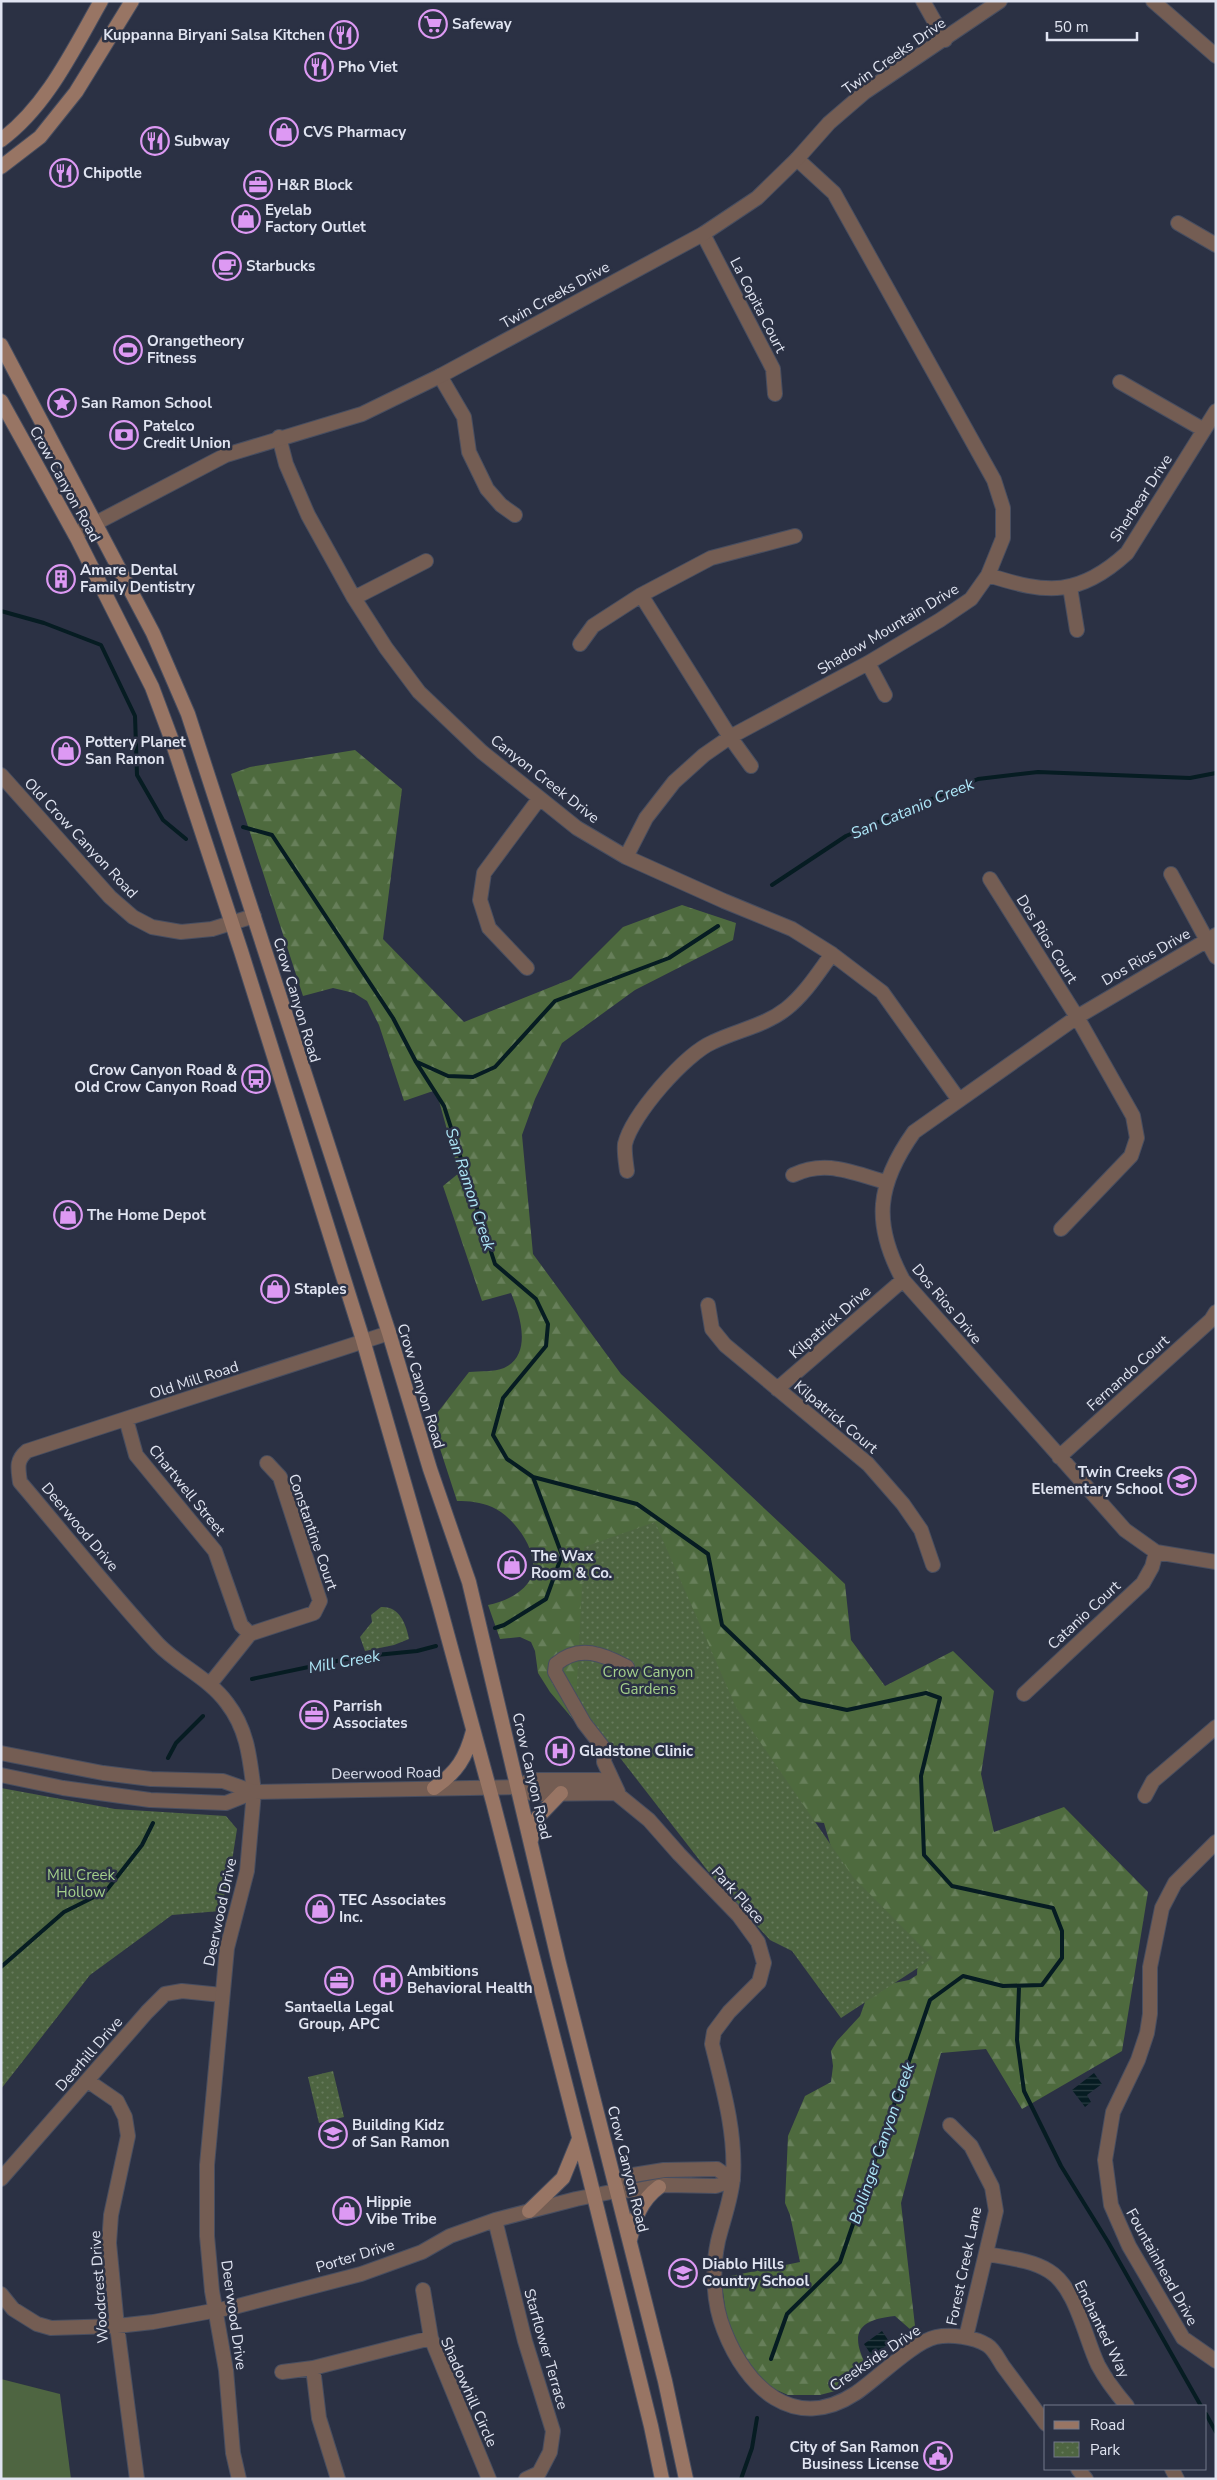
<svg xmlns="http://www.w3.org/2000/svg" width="1217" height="2480" font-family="'Nunito Sans',sans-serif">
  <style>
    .green { fill: #4e6541 }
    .forest { fill: url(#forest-firs) }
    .park { fill: url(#park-dots) }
    .water { fill: url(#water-rules) }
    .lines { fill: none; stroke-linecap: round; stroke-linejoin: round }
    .stream { stroke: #061c22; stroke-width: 4 }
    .minor-casing { stroke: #484e60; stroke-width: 16 }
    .tertiary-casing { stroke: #484e60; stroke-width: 16 }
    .secondary-casing { stroke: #484e60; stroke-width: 16 }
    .minor { stroke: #745d53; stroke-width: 14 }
    .tertiary { stroke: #745d53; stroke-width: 14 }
    .secondary { stroke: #987564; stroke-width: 14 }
    .labels { text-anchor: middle; stroke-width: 5; stroke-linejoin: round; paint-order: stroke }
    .poi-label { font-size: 15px; font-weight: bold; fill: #e0e4f1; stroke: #2b3144; text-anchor: start }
    .street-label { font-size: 15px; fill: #e0e4f1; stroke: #2b3144 }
    .park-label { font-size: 15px; fill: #a4d08b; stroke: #2b3144 }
    .water-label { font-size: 16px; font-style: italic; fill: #aee7f8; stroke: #2b3144 }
  </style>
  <defs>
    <pattern id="forest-firs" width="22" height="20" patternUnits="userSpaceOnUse" patternTransform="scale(1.25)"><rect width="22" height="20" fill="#4e6a3e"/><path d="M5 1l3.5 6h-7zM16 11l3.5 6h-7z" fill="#677f5a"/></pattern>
    <pattern id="park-dots" width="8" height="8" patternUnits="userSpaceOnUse" patternTransform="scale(1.25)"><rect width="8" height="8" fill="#4e6541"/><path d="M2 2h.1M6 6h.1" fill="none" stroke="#677b5d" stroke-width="1.8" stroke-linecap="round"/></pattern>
    <pattern id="water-rules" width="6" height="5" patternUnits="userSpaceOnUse" patternTransform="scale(1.25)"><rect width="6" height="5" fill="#061c22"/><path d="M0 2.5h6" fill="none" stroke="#2a3d43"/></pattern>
  </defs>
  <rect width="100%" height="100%" fill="#2b3144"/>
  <path class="green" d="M1,2379L60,2394L71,2479H1Z"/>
  <path class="forest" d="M355,750L402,789L383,939L464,1022L571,979L623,927L682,905L736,923L733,940L635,990L562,1043L535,1099L522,1135L533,1254L621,1374L845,1584L851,1640L885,1686L953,1651L994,1691L981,1774L994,1832L1064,1807L1148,1892L1122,2051L1022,2109L986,2049L941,2053L901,2203L915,2326L911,2330L895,2316C855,2320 850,2335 868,2369L839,2390L820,2395H788L772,2388L756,2376L737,2345L727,2321L721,2278L800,2262L790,2215L785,2203L788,2136L805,2096L831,2082L833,2066L831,2051L837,2041L860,2016L869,1991L874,1987L909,1980L917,1975L918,1954L836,1864L824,1823L806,1821L583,1731L550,1692L538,1673L535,1651L531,1642L520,1637L500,1639L488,1605C503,1602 519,1595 528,1583C546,1558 514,1516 492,1507C480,1502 470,1501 457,1501L431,1421L469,1372C480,1371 494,1372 504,1368C533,1355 520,1314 511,1293L482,1301L443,1186L459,1173L436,1090L404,1101L379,1025L367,1001L354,993L333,988L303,996L231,774L250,767Z"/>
  <path class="park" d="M655,1522L736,1707L853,1877L933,1958L841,2018L792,1951L770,1940L711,1875L576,1701L584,1547Z
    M381,1607C399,1606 406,1623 409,1639L394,1645L365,1651L360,1637L372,1622L371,1615Z
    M1,1788L115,1809L226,1816L237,1829L230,1874L220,1911L172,1915L90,1975L1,2089Z
    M333,2071L344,2117L319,2123L308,2077Z"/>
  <path class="water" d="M1094,2073L1102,2084L1087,2095L1091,2102L1085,2107L1072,2090Z
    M882,2331L890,2343L872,2356L864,2344Z"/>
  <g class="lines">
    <path class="stream" d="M1,611L44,623L101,645L135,716L137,775L163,820L186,839
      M243,827L272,835L393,1018L416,1062L444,1106L495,1264L536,1299L548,1324L546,1346L503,1398L493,1435L507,1459L533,1477L637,1504L708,1554L722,1625L800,1700L847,1710L926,1693L940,1698L921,1776L924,1855L952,1886L1053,1908L1062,1931V1958L1042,1985L1003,1986L963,1976L930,2000L840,2262L787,2314L771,2359
      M772,885L846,836L978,779L1038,772L1190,778L1216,773
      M417,1062L448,1076L473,1077L495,1067L555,1001L669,958L718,926
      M495,1628L504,1625L546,1599L562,1555L533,1477
      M252,1679L356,1657L417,1651L436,1646
      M168,1758L176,1743L203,1716
      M1,1967L64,1912L106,1891L142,1845L153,1823
      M1019,1987L1017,2040L1024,2091L1061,2166L1108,2242L1201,2406
      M1206,2414L1216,2432
      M741,2479L752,2448L757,2418"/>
    <defs>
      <path id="minor" d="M923,1L945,40
        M1178,223L1216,245
        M703,234L773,369L775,394
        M440,376L464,417L469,452L487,489L501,505L515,515
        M1120,382L1204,430
        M279,437L286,464L308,515L354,598L386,648L419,692L482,752L577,828L626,857L724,901L792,929L832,954L882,992L959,1100
        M988,575C1047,594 1079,597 1127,553L1216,411
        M1070,587L1077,630
        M641,595L730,737L751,766
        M354,598L426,561
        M580,644L593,626L641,595L711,558L795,536
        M868,663L885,695
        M1,775L110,897L133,917L152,927L181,932L212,929L254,916
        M626,857L646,818L674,782L704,755L730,737L868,663L940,620L971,599L988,575L1003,538V508L994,480L834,193L797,159
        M1171,874L1216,957
        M990,879L1077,1017L1133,1116L1137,1138L1131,1156L1061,1229
        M1216,935L1077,1017L914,1132C877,1184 872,1223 903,1280L1125,1530L1156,1552L1216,1562
        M527,968L489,928L480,900L484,873L539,799
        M627,1171C626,1163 624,1152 625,1144C632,1115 685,1054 713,1042C738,1030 764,1026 786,1009C805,994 818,973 832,954
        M793,1175C826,1159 852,1173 886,1182
        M708,1305L712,1329L725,1345L868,1464L903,1504L921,1530L933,1565
        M777,1389L903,1280
        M126,1419L136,1455L215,1551L241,1625L250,1634
        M1059,1457L1211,1320L1216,1312
        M210,1684L250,1634L314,1613L320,1601L280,1477L267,1463
        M1024,1694L1143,1583L1152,1567L1156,1552
        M518,1787L531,1780H600L649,1820L679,1854L739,1916L758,1942L764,1963L759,1982L729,2012L714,2032L712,2044C723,2088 736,2133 733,2178C731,2200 723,2220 718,2241C712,2269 713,2303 724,2330C746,2387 794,2434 856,2393C877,2379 913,2342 936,2337C951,2334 974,2337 987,2345C994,2349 999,2360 1003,2366C1017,2385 1032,2405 1046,2424
        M518,1787L533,1794L618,1793
        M254,1792C250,1760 248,1730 227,1703C209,1678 179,1666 158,1644C110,1592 66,1536 20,1482C18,1468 16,1460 27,1451L389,1333
        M618,1792L604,1762L605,1750L584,1723L555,1672L556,1664C579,1644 603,1654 627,1667
        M1145,1796L1153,1781L1216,1727
        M1216,1842L1175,1883L1162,1908L1150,1967V2014L1147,2033L1138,2060L1113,2112L1105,2160L1111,2205L1129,2246L1183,2338L1216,2361
        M88,2081L117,2101L125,2117L128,2136L111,2215L109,2243L117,2326L137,2479
        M950,2125L971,2146L992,2187L996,2211L966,2337
        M1,2179L147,2012L165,1994L182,1991L222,1995
        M616,2191L633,2175L664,2170L717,2169L733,2180
        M495,2220L525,2341L553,2431L550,2452L539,2473L526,2479
        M987,2254C1008,2258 1031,2260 1049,2271C1076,2287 1085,2338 1098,2365C1106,2380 1116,2393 1127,2406
        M423,2290L431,2338L489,2479
        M1,2294L13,2309L37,2324L51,2328L117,2326L153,2322L234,2307L361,2274L422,2252L450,2236L495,2220L576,2199L616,2191L638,2190L665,2185L716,2186L733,2180
        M282,2372L313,2368
        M1078,2469L1086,2479
        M1172,2469L1177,2479
        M338,2479L319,2418L313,2368L431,2338"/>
      <path id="tertiary" d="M1153,1L1216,56
        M75,534L226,455L362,414L440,376L703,234L757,198L797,159L829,123L865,92L1000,1
        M1,1753L103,1773L151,1779L223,1781L254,1792
        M1,1775L63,1788L150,1800L226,1803L254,1792L518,1787
        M239,2479L233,2453L226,2370L212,2291L207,2236V2165L227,1948L247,1871L254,1792"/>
      <path id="secondary" d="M1,140C47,106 73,50 101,1
        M1,167L40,137L76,92L132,1
        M1,345L153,633L188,714L389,1333L430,1469L469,1582L559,1963L665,2381L686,2479
        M1,401L77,538L152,687L171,738L241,951L363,1340L439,1604L493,1802L589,2176L651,2426L662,2479
        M434,1788C457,1772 466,1758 473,1731
        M531,1840L538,1817L561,1793
        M529,2211L563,2178L579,2139
        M630,2240C635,2219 640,2201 659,2187"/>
    </defs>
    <use href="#minor" class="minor-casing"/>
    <use href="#tertiary" class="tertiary-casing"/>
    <use href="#secondary" class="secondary-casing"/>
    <use href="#minor" class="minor"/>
    <use href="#tertiary" class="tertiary"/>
    <use href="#secondary" class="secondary"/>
  </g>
  <defs>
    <symbol id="supermarket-ring" viewBox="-11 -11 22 22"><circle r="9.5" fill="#2b3144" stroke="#dd99f3" stroke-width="1.5"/><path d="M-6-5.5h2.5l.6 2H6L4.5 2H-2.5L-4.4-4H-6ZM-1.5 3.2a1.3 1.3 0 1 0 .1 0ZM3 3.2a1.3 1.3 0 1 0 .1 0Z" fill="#dd99f3"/></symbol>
    <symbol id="restaurant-ring" viewBox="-11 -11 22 22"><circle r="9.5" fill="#2b3144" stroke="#dd99f3" stroke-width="1.5"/><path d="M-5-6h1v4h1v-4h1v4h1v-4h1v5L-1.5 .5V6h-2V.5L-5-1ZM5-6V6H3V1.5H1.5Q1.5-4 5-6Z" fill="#dd99f3"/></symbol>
    <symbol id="shop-ring" viewBox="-11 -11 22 22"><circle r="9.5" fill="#2b3144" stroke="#dd99f3" stroke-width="1.5"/><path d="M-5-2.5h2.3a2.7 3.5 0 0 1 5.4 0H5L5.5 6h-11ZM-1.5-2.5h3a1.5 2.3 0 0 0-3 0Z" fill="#dd99f3"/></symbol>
    <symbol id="office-ring" viewBox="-11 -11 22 22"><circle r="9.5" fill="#2b3144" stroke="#dd99f3" stroke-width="1.5"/><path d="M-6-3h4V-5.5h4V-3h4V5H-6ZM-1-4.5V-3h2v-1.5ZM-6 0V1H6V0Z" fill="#dd99f3"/></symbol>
    <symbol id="cafe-ring" viewBox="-11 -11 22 22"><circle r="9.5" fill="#2b3144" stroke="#dd99f3" stroke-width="1.5"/><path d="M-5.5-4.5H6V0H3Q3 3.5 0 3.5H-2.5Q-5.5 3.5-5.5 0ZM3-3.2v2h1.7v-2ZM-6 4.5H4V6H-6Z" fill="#dd99f3"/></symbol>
    <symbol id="stadium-ring" viewBox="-11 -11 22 22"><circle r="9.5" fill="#2b3144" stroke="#dd99f3" stroke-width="1.5"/><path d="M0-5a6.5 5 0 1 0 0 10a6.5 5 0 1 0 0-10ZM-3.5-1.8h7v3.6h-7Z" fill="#dd99f3"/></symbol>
    <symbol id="sight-ring" viewBox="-11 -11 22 22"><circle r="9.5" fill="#2b3144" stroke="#dd99f3" stroke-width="1.5"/><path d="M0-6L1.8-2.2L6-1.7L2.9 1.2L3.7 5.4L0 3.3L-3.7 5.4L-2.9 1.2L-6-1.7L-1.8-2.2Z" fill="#dd99f3"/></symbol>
    <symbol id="bank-ring" viewBox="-11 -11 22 22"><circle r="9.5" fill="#2b3144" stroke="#dd99f3" stroke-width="1.5"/><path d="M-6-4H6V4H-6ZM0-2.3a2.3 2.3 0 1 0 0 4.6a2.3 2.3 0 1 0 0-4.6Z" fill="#dd99f3"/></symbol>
    <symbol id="building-ring" viewBox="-11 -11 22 22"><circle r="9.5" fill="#2b3144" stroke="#dd99f3" stroke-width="1.5"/><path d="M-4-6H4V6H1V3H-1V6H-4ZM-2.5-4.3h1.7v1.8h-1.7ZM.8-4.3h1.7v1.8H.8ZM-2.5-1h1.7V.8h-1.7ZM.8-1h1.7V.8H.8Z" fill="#dd99f3"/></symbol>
    <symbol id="bus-ring" viewBox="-11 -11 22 22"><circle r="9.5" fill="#2b3144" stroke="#dd99f3" stroke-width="1.5"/><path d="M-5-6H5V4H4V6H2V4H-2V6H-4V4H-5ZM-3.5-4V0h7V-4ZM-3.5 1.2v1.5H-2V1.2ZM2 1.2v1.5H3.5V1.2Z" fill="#dd99f3"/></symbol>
    <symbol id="school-ring" viewBox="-11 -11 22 22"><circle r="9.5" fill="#2b3144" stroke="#dd99f3" stroke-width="1.5"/><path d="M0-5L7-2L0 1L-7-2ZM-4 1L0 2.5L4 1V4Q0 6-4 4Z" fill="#dd99f3"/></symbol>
    <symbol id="hospital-ring" viewBox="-11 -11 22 22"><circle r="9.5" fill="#2b3144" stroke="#dd99f3" stroke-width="1.5"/><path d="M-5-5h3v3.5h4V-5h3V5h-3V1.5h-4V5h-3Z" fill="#dd99f3"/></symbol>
    <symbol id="civic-ring" viewBox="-11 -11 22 22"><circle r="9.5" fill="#2b3144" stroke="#dd99f3" stroke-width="1.5"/><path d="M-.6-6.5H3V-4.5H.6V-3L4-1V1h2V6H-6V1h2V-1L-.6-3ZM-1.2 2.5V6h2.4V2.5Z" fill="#dd99f3"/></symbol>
  </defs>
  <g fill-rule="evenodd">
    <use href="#supermarket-ring" x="417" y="8" width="32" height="32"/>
    <use href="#restaurant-ring" x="328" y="19" width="32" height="32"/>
    <use href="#restaurant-ring" x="303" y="51" width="32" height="32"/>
    <use href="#shop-ring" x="268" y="116" width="32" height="32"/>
    <use href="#restaurant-ring" x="139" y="125" width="32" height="32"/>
    <use href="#restaurant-ring" x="48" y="157" width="32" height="32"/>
    <use href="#office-ring" x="242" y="169" width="32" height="32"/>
    <use href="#shop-ring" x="230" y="203" width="32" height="32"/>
    <use href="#cafe-ring" x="211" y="250" width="32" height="32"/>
    <use href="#stadium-ring" x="112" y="334" width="32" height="32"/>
    <use href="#sight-ring" x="46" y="387" width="32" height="32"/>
    <use href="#bank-ring" x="108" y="419" width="32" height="32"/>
    <use href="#building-ring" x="45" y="563" width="32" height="32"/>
    <use href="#shop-ring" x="50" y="735" width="32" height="32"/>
    <use href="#bus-ring" x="240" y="1063" width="32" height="32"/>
    <use href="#shop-ring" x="52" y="1199" width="32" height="32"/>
    <use href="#shop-ring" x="259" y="1273" width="32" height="32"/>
    <use href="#school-ring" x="1166" y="1465" width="32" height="32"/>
    <use href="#shop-ring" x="496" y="1549" width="32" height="32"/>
    <use href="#office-ring" x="298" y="1699" width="32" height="32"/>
    <use href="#hospital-ring" x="544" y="1735" width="32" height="32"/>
    <use href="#shop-ring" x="304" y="1893" width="32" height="32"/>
    <use href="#hospital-ring" x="372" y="1964" width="32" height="32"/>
    <use href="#office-ring" x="323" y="1965" width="32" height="32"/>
    <use href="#school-ring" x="317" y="2118" width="32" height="32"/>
    <use href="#shop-ring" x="331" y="2195" width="32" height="32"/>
    <use href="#school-ring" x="667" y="2257" width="32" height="32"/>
    <use href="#civic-ring" x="922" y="2440" width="32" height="32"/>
  </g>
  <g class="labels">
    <g class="poi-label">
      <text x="452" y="29">Safeway</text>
      <text x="325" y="40" text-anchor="end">Kuppanna Biryani Salsa Kitchen</text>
      <text x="338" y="72">Pho Viet</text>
      <text x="303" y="137">CVS Pharmacy</text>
      <text x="174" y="146">Subway</text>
      <text x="83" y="178">Chipotle</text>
      <text x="277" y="190">H&amp;R Block</text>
      <text x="265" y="215">Eyelab<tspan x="265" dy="17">Factory Outlet</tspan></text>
      <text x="246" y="271">Starbucks</text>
      <text x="147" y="346">Orangetheory<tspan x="147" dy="17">Fitness</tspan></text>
      <text x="81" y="408">San Ramon School</text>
      <text x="143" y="431">Patelco<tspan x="143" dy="17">Credit Union</tspan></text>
      <text x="80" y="575">Amare Dental<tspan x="80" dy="17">Family Dentistry</tspan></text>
      <text x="85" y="747">Pottery Planet<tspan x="85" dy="17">San Ramon</tspan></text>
      <text x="237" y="1075" text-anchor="end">Crow Canyon Road &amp;<tspan x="237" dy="17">Old Crow Canyon Road</tspan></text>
      <text x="87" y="1220">The Home Depot</text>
      <text x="294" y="1294">Staples</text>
      <text x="1163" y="1477" text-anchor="end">Twin Creeks<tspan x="1163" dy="17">Elementary School</tspan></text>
      <text x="531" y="1561">The Wax<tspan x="531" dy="17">Room &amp; Co.</tspan></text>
      <text x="333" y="1711">Parrish<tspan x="333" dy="17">Associates</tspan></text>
      <text x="579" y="1756">Gladstone Clinic</text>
      <text x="339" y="1905">TEC Associates<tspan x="339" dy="17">Inc.</tspan></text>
      <text x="407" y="1976">Ambitions<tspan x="407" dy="17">Behavioral Health</tspan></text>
      <text x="339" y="2012" text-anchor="middle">Santaella Legal<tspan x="339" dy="17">Group, APC</tspan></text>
      <text x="352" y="2130">Building Kidz<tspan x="352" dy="17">of San Ramon</tspan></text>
      <text x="366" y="2207">Hippie<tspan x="366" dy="17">Vibe Tribe</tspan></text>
      <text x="702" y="2269">Diablo Hills<tspan x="702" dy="17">Country School</tspan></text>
      <text x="919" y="2452" text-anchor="end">City of San Ramon<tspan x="919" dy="17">Business License</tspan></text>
    </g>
    <g class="street-label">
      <text transform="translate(894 56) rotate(-35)" y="5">Twin Creeks Drive</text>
      <text transform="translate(555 295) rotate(-29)" y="5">Twin Creeks Drive</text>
      <text transform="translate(758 305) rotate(63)" y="5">La Copita Court</text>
      <text transform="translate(65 484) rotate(61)" y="5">Crow Canyon Road</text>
      <text transform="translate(1141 498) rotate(-57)" y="5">Sherbear Drive</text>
      <text transform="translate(888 629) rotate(-31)" y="5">Shadow Mountain Drive</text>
      <text transform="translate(545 779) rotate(38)" y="5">Canyon Creek Drive</text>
      <text transform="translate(81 838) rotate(47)" y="5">Old Crow Canyon Road</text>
      <text transform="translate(1047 939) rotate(58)" y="5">Dos Rios Court</text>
      <text transform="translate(1146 957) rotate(-30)" y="5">Dos Rios Drive</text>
      <text transform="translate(297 1000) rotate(73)" y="5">Crow Canyon Road</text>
      <text transform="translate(947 1304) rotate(50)" y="5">Dos Rios Drive</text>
      <text transform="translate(830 1322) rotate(-41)" y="5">Kilpatrick Drive</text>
      <text transform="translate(1128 1373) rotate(-42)" y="5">Fernando Court</text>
      <text transform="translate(194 1380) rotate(-18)" y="5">Old Mill Road</text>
      <text transform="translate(421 1386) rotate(73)" y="5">Crow Canyon Road</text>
      <text transform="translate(836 1417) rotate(40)" y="5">Kilpatrick Court</text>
      <text transform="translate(187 1490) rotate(51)" y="5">Chartwell Street</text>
      <text transform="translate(80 1527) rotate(50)" y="5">Deerwood Drive</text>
      <text transform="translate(313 1532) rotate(71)" y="5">Constantine Court</text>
      <text transform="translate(1084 1615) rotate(-43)" y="5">Catanio Court</text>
      <text transform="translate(386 1773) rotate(-1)" y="5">Deerwood Road</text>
      <text transform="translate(532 1776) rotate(77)" y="5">Crow Canyon Road</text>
      <text transform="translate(738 1895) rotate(48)" y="5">Park Place</text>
      <text transform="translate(220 1912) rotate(-78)" y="5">Deerwood Drive</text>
      <text transform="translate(89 2054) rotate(-49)" y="5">Deerhill Drive</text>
      <text transform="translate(628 2169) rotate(76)" y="5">Crow Canyon Road</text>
      <text transform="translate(355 2256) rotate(-17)" y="5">Porter Drive</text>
      <text transform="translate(964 2266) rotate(-78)" y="5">Forest Creek Lane</text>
      <text transform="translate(1162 2267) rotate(61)" y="5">Fountainhead Drive</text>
      <text transform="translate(99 2287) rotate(-94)" y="5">Woodcrest Drive</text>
      <text transform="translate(234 2315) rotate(82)" y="5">Deerwood Drive</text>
      <text transform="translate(1102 2329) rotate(64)" y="5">Enchanted Way</text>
      <text transform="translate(546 2349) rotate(74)" y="5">Starflower Terrace</text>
      <text transform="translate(875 2358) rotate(-34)" y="5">Creekside Drive</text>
      <text transform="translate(469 2392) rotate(66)" y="5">Shadowhill Circle</text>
    </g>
    <g class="park-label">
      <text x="648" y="1677">Crow Canyon<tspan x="648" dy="17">Gardens</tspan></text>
      <text x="81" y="1880">Mill Creek<tspan x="81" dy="17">Hollow</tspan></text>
    </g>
    <g class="water-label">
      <text transform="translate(912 808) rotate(-23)" y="6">San Catanio Creek</text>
      <text transform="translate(471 1189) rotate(72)" y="6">San Ramon Creek</text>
      <text transform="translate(344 1661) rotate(-10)" y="6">Mill Creek</text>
      <text transform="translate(881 2143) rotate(-71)" y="6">Bollinger Canyon Creek</text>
    </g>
  </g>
  <rect width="1217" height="2480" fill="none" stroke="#e0e4f1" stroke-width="5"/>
  <rect x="1044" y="2405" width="162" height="65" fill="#2b3144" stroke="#737989"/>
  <rect x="1054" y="2421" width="25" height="8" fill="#987564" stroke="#737989"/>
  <text x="1090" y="2430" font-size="15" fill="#e0e4f1">Road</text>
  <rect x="1054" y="2442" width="25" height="15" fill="url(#park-dots)" stroke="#737989"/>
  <text x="1090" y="2455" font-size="15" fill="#e0e4f1">Park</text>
  <path d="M1047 32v8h90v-8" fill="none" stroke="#e0e4f1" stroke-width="2.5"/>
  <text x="1054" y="32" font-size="15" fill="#e0e4f1" stroke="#2b3144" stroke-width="4" paint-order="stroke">50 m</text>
</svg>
